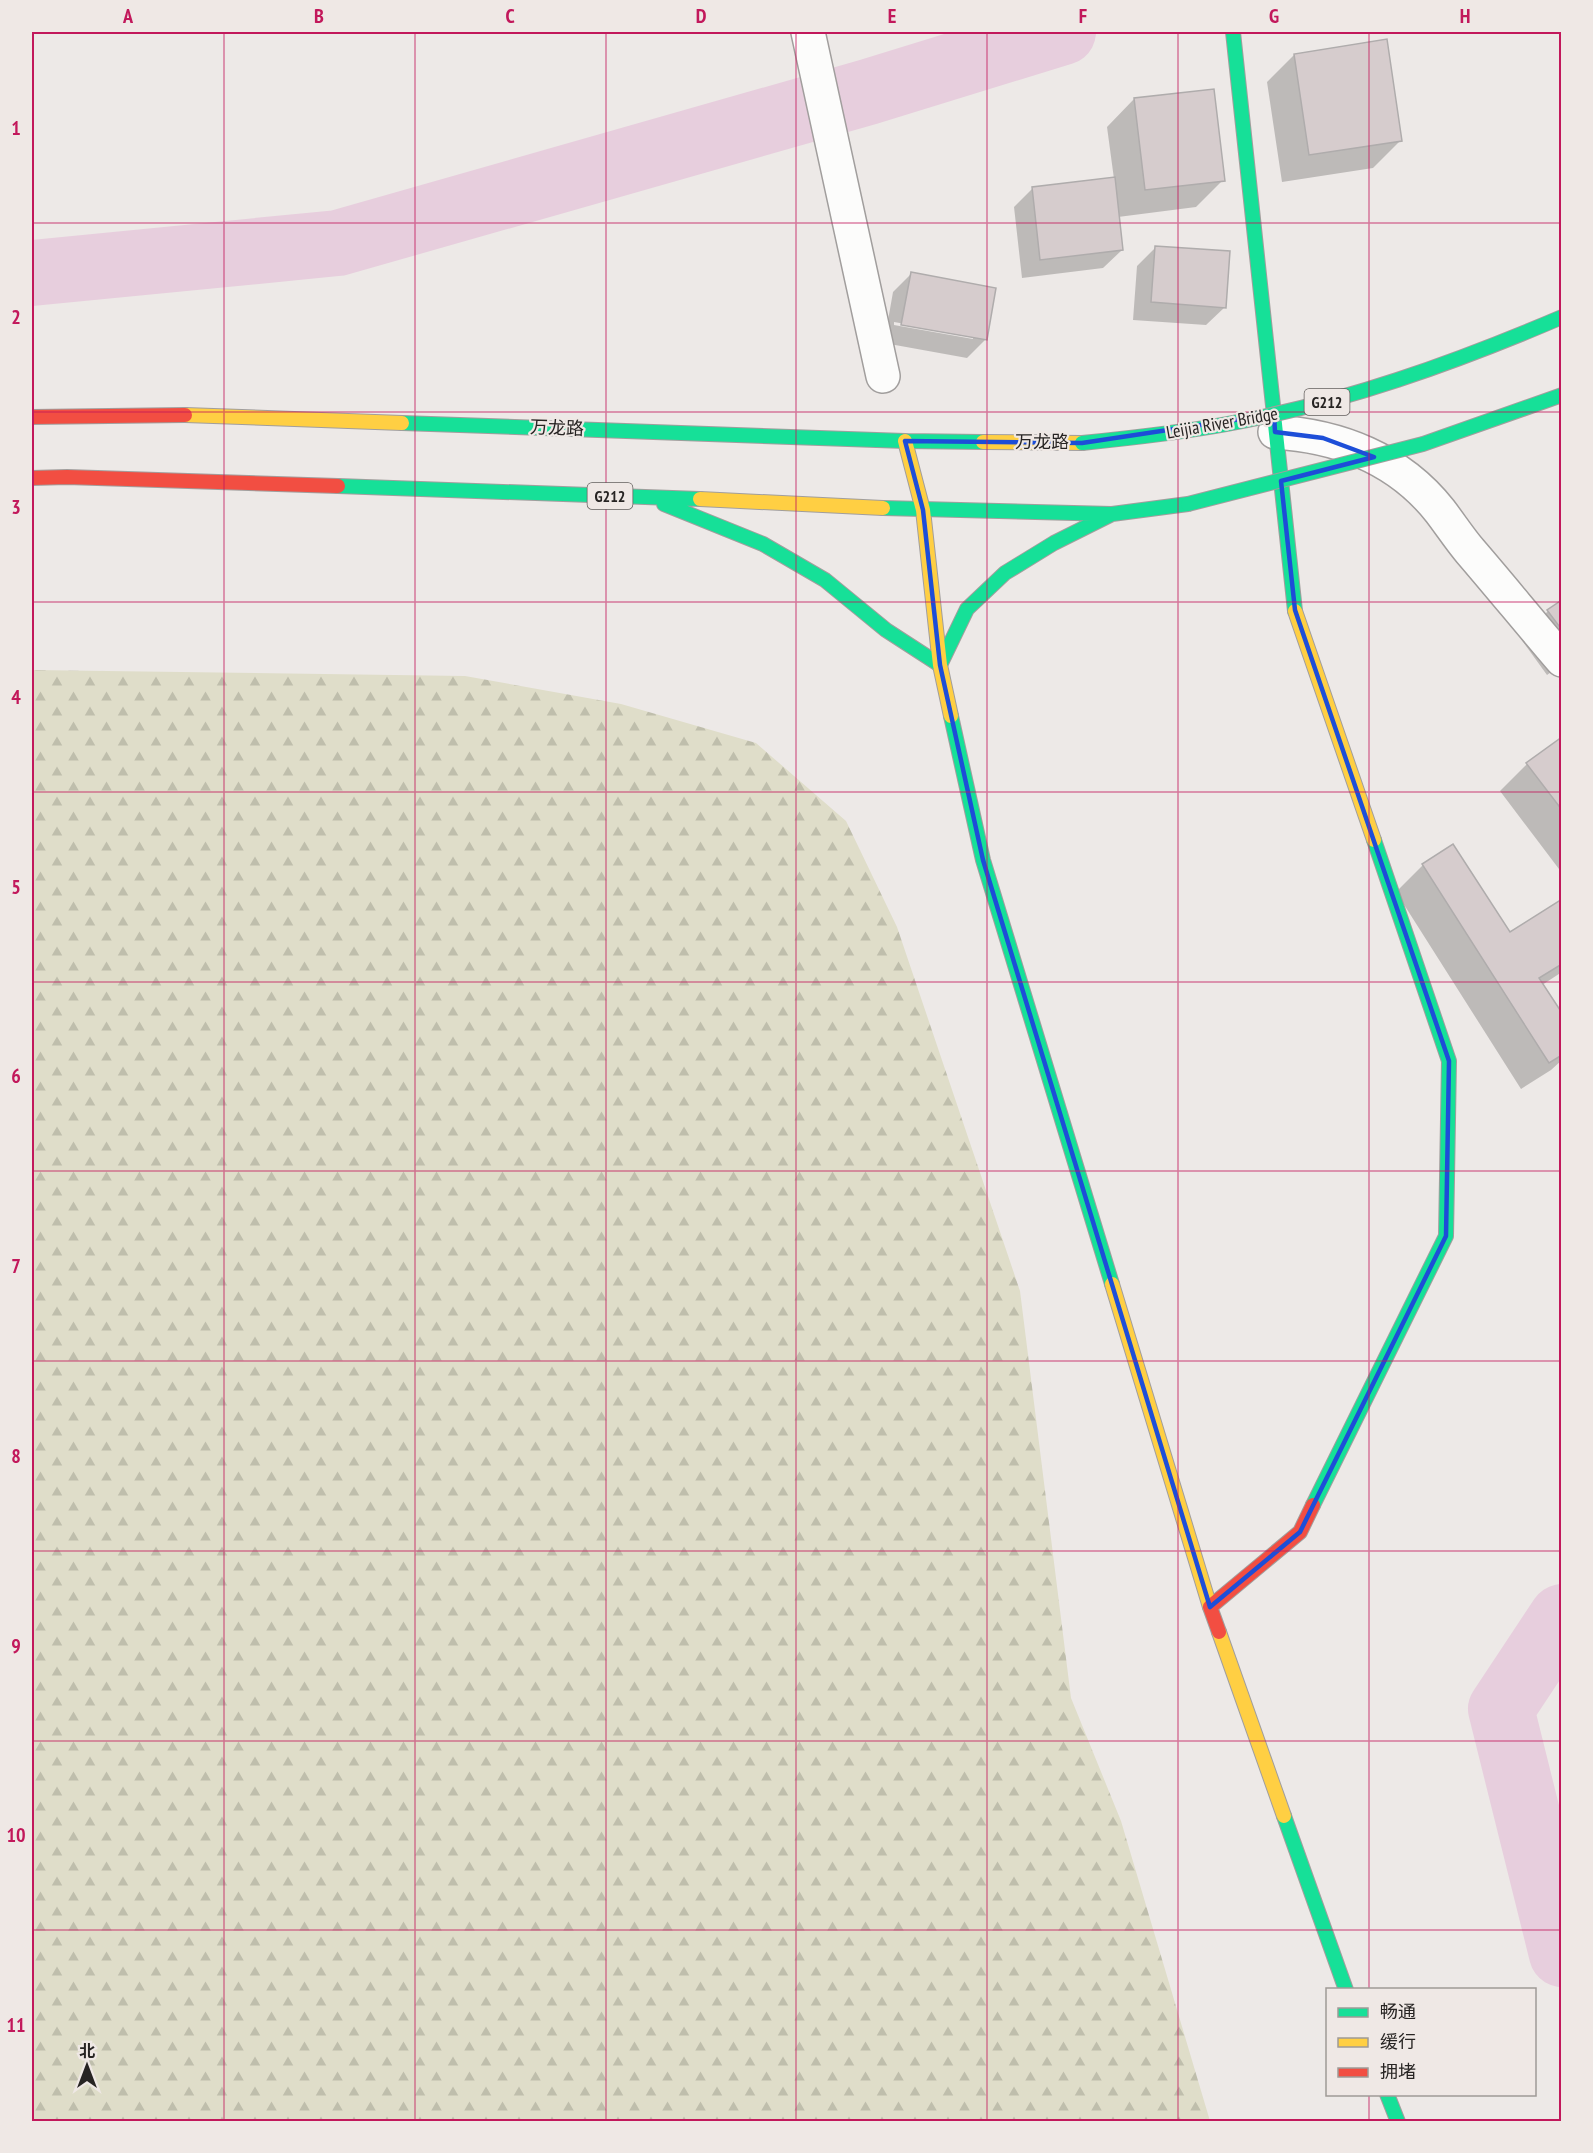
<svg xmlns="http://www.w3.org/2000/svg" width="1593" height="2153" font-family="'PT Sans Narrow','Noto Sans SC',sans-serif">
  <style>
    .forest { fill: url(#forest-firs) }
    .shadow { fill: #0003; fill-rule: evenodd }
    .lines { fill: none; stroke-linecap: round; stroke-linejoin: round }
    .river { stroke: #e7cedd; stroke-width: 66 }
    .building { fill: #d6cccd; stroke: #afacac; stroke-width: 1.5 }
    .street-casing { stroke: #a19e9d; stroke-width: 36 }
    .fast-casing { stroke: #a19e9d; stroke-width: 16 }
    .slow-casing { stroke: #a19e9d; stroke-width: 16 }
    .jam-casing { stroke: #a19e9d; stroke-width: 16 }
    .street { stroke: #fcfcfb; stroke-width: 33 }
    .fast { stroke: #16e098; stroke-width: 14 }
    .slow { stroke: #ffcf43; stroke-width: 14 }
    .jam { stroke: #f24e42; stroke-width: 14 }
    .fast-bridge-casing { stroke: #a19e9d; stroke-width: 16; stroke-linecap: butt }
    .fast-bridge { stroke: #16e098; stroke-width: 14 }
    .marked { fill: none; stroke: #1d4ed8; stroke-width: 4.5; stroke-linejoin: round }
    .grid { fill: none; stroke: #c2185b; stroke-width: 1.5; stroke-opacity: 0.55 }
    .labels { text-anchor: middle; stroke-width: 4.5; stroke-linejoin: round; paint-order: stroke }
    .shield { fill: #efe8e5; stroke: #635f5d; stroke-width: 1.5 }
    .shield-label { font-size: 16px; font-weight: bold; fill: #272423 }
    .street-label { font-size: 18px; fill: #272423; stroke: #efe8e5 }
    .neatline { fill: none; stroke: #c2185b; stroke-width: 2 }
    .grid-label { font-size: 20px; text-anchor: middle; font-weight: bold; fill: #c2185b }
  </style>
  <defs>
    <pattern id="forest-firs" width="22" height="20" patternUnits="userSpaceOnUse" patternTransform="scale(1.5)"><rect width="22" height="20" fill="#dfddc9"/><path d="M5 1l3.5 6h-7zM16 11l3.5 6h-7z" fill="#bfbeac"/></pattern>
  </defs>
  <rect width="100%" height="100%" fill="#ede9e7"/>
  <path class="forest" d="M32,670L465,676L621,704L756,743L846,821L897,927L1020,1291L1071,1698L1121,1821L1210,2121H32Z"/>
  <path class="shadow" d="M1294,55L1400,141L1373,168L1282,182L1267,82Z
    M1134,99L1223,180L1196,207L1118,217L1122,250L1103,268L1022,278L1014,207L1032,189L1114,179L1107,127Z
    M1156,247L1225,307L1206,325L1133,320L1137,266Z
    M911,274L985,340L967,358L884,343L893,292ZM894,322L973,336V339L894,325Z
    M1562,601V664L1547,675L1521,639L1548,611Z
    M1562,739V873L1500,791L1527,764Z
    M1423,865L1509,934L1562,901V972L1542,985L1562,1016V1060L1551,1070L1521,1089L1396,892Z"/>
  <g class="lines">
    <path class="river" d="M32,273L338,243L868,92L1063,32
      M1562,1617L1501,1709L1562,1954"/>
  </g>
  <path class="building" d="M1387,39L1402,141L1309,155L1294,54Z
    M1214,89L1225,181L1145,190L1134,98Z
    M1115,177L1123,250L1040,260L1032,187Z
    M1155,246L1230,251L1226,308L1151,302Z
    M911,272L996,288L987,340L901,325Z
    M1562,600V630L1547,610Z
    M1562,737V810L1526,763Z
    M1453,844L1510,932L1562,899V964L1539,978L1562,1013V1055L1549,1063L1422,864Z"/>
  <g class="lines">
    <defs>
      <path id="street" d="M808,32L883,376
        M1275,432C1339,436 1399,459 1440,511C1450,524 1459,538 1470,551C1501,587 1531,624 1562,660"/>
      <path id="fast" d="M1233,32L1295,611
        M402,423L905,441L983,442
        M338,486L700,499
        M664,504L763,544L825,580L886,630L940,665L967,609L1005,573L1054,543L1112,514
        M883,508L1112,514L1188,504
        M951,716L983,860L1112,1284
        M1313,1505L1446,1236L1449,1061L1374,840
        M1284,1816L1346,1990
        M1387,2094L1398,2122"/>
      <path id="slow" d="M185,415L402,423
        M905,441L923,510L940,665L951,716
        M983,442L1082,443
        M700,499L883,508
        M1295,611L1374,840
        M1112,1284L1210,1607
        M1219,1632L1284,1816"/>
      <path id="jam" d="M32,417L185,415
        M32,478L67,477L338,486
        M1219,1632L1210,1607L1300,1532L1313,1505"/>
    </defs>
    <use href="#street" class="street-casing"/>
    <use href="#fast" class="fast-casing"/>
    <use href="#slow" class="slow-casing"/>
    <use href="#jam" class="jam-casing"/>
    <use href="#street" class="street"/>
    <use href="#fast" class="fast"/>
    <use href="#slow" class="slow"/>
    <use href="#jam" class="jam"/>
    <defs>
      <path id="fast-bridge" d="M1082,443C1131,438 1179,433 1227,424C1343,403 1454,363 1562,317
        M1188,504L1423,444L1562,395"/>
    </defs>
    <use href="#fast-bridge" class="fast-bridge-casing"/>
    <use href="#fast-bridge" class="fast-bridge"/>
  </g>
  <path class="marked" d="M1274,414L1275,432L1323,438L1374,457L1281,481L1295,610L1449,1061L1446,1236L1300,1532L1210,1607L983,860L940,665L923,510L905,441L1082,443Z"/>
  <path class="grid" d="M224,32V2122M415,32V2122M606,32V2122M796,32V2122M987,32V2122M1178,32V2122M1369,32V1990M32,223H1562M32,412H1562M32,602H1562M32,792H1562M32,982H1562M32,1171H1562M32,1361H1562M32,1551H1562M32,1741H1562M32,1930H1562M1369,2094V2122"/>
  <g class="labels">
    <g class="shield">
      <rect x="1304.5" y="389" width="45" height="26" rx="4.5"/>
      <rect x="587.5" y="483" width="45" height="26" rx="4.5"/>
    </g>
    <g class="shield-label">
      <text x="1327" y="408">G212</text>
      <text x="610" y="502">G212</text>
    </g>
    <g class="street-label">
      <text transform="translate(1222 423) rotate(-10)" y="6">Leijia River Bridge</text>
      <text transform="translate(557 428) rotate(2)" y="6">万龙路</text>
      <text x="1042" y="448">万龙路</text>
    </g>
  </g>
  <rect width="1593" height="2153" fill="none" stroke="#efe8e5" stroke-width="66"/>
  <rect x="1326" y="1988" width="210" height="108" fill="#efe8e5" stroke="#9f9a97" stroke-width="1.5"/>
  <rect x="1338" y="2008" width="30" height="9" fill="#16e098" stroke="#9f9a97" stroke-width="1.5"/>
  <text x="1380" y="2018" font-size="18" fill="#272423">畅通</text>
  <rect x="1338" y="2038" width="30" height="9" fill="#ffcf43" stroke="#9f9a97" stroke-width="1.5"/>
  <text x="1380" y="2048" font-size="18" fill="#272423">缓行</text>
  <rect x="1338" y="2068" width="30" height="9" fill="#f24e42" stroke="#9f9a97" stroke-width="1.5"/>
  <text x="1380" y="2078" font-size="18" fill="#272423">拥堵</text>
  <g transform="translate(87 2066)" stroke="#efe8e5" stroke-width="4.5" paint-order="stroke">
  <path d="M0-4.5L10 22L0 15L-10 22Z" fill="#272423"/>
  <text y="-9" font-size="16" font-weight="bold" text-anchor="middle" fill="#272423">北</text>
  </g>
  <rect x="33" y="33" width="1527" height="2087" class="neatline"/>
  <g class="grid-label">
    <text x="128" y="23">A</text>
    <text x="319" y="23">B</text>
    <text x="510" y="23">C</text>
    <text x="701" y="23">D</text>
    <text x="892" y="23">E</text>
    <text x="1083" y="23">F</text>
    <text x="1274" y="23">G</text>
    <text x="1465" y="23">H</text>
    <text x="16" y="135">1</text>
    <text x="16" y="324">2</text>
    <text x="16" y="514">3</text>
    <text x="16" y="704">4</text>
    <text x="16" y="894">5</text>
    <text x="16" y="1083">6</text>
    <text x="16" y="1273">7</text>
    <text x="16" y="1463">8</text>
    <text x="16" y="1653">9</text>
    <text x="16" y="1842">10</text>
    <text x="16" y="2032">11</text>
  </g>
</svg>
